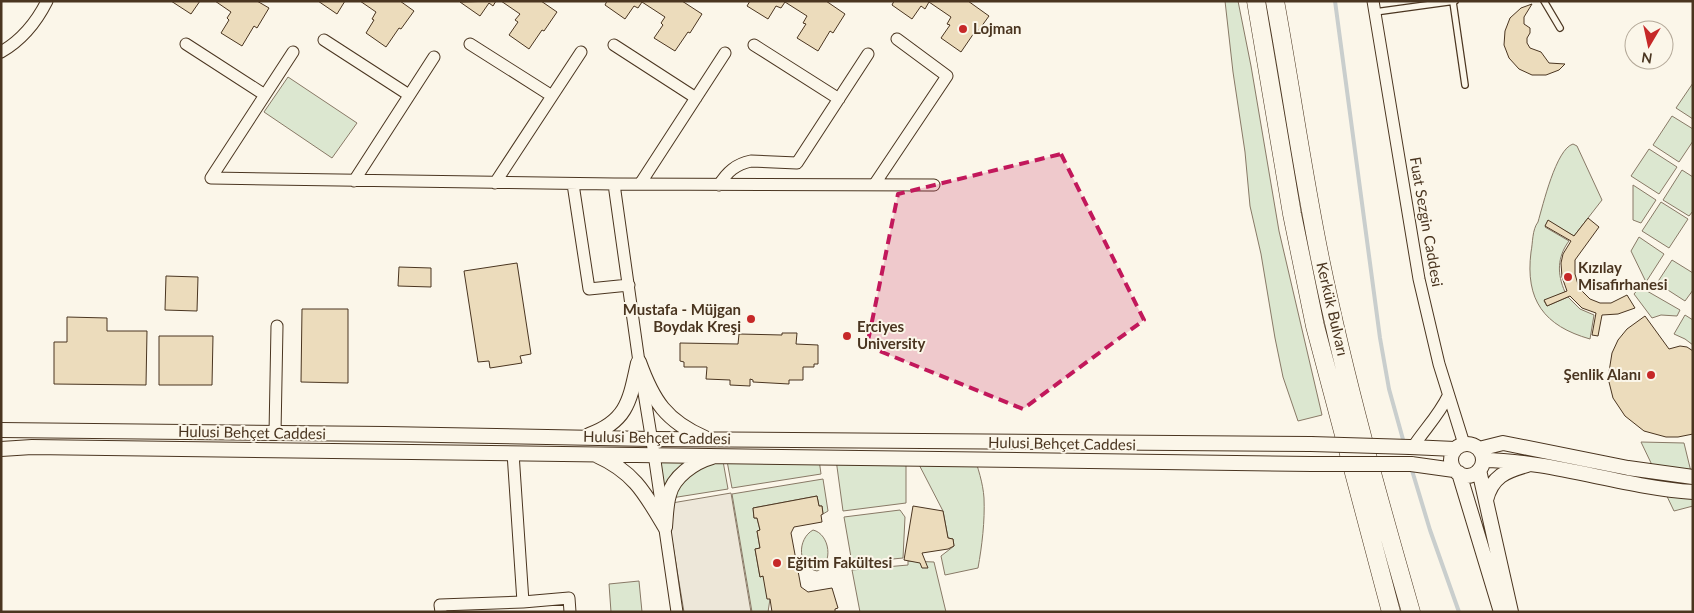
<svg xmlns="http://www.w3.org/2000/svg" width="1694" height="613" font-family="Lato,sans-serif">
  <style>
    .green { fill: #dce7d0; stroke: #887966 }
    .parking { fill: #ede7d9; stroke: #887966 }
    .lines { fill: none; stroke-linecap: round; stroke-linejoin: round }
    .stream { stroke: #c9cecd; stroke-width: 4 }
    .building { fill: #ecdcbc; stroke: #4a3520 }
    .service-casing { stroke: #4a3520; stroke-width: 8 }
    .minor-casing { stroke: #4a3520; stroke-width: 13 }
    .tertiary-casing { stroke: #4a3520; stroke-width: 16 }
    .primary-casing { stroke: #4a3520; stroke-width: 19 }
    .service { stroke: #fbf6e9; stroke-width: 5.5 }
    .minor { stroke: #fbf6e9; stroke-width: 11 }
    .tertiary { stroke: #fbf6e9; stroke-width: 14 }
    .primary { stroke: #fbf6e9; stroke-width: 18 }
    .tertiary-bridge-casing { stroke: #4a3520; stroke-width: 16; stroke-linecap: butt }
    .tertiary-bridge { stroke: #fbf6e9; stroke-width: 14 }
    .marked { fill: #c2185b; fill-opacity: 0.2; stroke: #c2185b; stroke-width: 4; stroke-dasharray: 10 6; stroke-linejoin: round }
    .poi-dot { fill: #c62828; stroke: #fbf6e9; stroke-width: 2 }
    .labels { text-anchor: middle; stroke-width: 4; stroke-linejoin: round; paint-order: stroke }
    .poi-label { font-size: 15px; font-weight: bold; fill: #4a3520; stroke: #fbf6e9; text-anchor: start }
    .street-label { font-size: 15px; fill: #4a3520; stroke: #fbf6e9 }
  </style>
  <rect width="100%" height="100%" fill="#fbf6e9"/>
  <path class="green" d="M1225,1H1238L1251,66L1279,231L1322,415L1298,421L1283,377L1275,338L1261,254L1250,206L1245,152L1233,72Z
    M288,77L357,123L332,158L264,112Z
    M1693,83V119L1676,108Z
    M1672,116L1693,129V141L1679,162L1653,145Z
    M1573,144L1577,146L1602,200L1574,236L1548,221L1545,227L1569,241C1557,257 1557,274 1565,292L1544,301L1547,306L1568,297L1580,309L1594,315L1590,339C1544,326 1525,300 1531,252C1533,242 1532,230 1538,222C1543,205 1556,149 1573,144Z
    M1649,149L1677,167L1659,194L1631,176Z
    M1682,170L1693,177V211L1689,216L1663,200Z
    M1633,185L1656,200L1641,223L1633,220Z
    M1661,202L1688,219L1669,248L1642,231Z
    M1639,237L1664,254L1646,282L1631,251Z
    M1672,260L1693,273V290L1685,301L1657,283Z
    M1640,287L1680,310L1677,316L1661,315L1652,318L1634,294Z
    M1685,315L1693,320V345L1685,339L1674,334Z
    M1641,442L1684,443L1693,480V506L1674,511Z
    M721,450L728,489L665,499L660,469L663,458Z
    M725,450L818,452L821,474L732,488Z
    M835,452H906V503L843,511Z
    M913,453H973C978,468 983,483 984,498C985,521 982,546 978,568L945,575L941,556L954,546L953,539L948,538L943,511Z
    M823,479L828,511L823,514L822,506H819L817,496L753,508L754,518H757L760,530L757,531L760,548L755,549L760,577L763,576L770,599L768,612H752L732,494Z
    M900,510L905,517L903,558L852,563L844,517Z
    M813,530C830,534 834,564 817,571C797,567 797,539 813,530Z
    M908,561L934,562L946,612H860L852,570L908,565Z
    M639,581L642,612H611L609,584Z"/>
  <path class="parking" d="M731,493L751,612H684L666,504Z"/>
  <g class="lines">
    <path class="stream" d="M1335,1L1380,338L1389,389L1404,443
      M1411,467L1430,530L1459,612"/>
  </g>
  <path class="building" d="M171,1H200L191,14Z
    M215,1H257L269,8L257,28L254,26L242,46L221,33L229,20L227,18L231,12Z
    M318,1H345L337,14Z
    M360,1H400L414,11L401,29L399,28L386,47L366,33L374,20L372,19L376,12Z
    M496,1L493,6L489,3L480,16L460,2Z
    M501,1H541L557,12L544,31L542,30L529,49L509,35L518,22L515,20L520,14Z
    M607,1H682L702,14L690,33L688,32L675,51L654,38L663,25L661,23L665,17L642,2L638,8L634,6L625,19L605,5Z
    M750,1H826L845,14L833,33L830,31L818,51L797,38L806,24L803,23L807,16L785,2L781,8L776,6L768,19L747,6Z
    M894,1H968L989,16L976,34L974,33L961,52L941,38L950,25L947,24L951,17L929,2L925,9L921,6L912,19L892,5Z
    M1532,4L1524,17V24L1530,28V33L1527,38V43L1530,48L1541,52L1549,63L1565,64L1559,70L1546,75H1532L1519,69L1509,58L1504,45L1505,31L1510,18L1521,8Z
    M1588,218L1599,227L1575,260V274L1579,288L1590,299L1600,303H1611L1627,295L1635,308L1618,314L1602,315L1598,336L1592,335L1596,313L1582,308L1570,296L1547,306L1544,300L1567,291L1562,277L1561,263L1563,254L1571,241L1545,226L1548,220L1574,236Z
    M517,263L531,354L520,356L522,363L490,368L489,361L478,362L464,271Z
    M399,267L431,268V287L398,286Z
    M166,276L198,277L197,311L165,310Z
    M302,309H348V383L301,382Z
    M1645,316L1669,349L1680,346L1687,347L1693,351V434L1678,437H1666L1644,431L1625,416L1613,398L1608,378L1612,353L1618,340L1627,329Z
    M67,317L107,318V331H147L146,385L54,384V342H67Z
    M782,333H797L796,344L818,345V364H814V367H803V380H789V384L753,382V380L750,379V386L730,385V380L706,379L707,367H684V362L680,361V343L738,344L739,334L782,335Z
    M159,336H213L212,385H159Z
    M817,496L819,506H822L823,514L821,515L822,522L794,527L791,533L801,587L808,592L832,588L838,608L835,609V612H772L770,599H767L763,576L760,577L755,549L760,548L757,531L760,530L757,518H754L753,508Z
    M913,506L943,511L948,538L953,539L954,546L948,549L922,553L928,568H922L920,563L904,560Z"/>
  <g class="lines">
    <defs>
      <path id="service" d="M1544,1L1560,28
        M1453,2L1465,85
        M1375,12L1455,1"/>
      <path id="minor" d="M1373,1L1419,279L1439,364L1464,444
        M324,40L409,95
        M186,44L265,95
        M470,44L552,96
        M614,45L696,98
        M754,45L839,99
        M1,52C22,40 36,23 47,1
        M211,178L614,184L934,185
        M211,178L293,52
        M354,181L434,57
        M495,183L581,52
        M573,184L589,289L629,285
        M614,184L639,362L654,454L677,612
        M640,184L725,53
        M719,185C727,172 736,164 751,161L797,163L868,54
        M874,185L947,76L897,39
        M275,433L277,326
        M1413,447C1424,430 1439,415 1448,396
        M513,453L523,602L569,598L570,612
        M441,612L440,605L523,602"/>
      <path id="tertiary" d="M639,362C653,401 666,421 705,438
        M1,430L385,434L651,439L1311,444
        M589,435C628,421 630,399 638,363
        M1451 460a16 16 0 1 1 32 0a16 16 0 1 1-32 0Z
        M1410,447L1455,449
        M1,449L32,447L1312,464
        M1479,449L1503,443L1628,468L1693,477
        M596,455C634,472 645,493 665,527
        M1483,460C1554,461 1622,487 1693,492
        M1411,464L1454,470
        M1479,470L1511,612
        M1459,473L1501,612
        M1486,500C1492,476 1506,471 1527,465
        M665,527C666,516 666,505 669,495C673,477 694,462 712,457"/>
      <path id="primary" d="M1256,1L1292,214L1315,326L1391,612
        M1275,1C1291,88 1303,176 1321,263C1345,380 1378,497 1411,612"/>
    </defs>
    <use href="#service" class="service-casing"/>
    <use href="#minor" class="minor-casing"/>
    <use href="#tertiary" class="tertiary-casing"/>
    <use href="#primary" class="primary-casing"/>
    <use href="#service" class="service"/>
    <use href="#minor" class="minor"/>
    <use href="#tertiary" class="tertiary"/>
    <use href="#primary" class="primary"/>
    <defs>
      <path id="tertiary-bridge" d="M1311,444L1410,447
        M1312,464H1411"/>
    </defs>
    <use href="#tertiary-bridge" class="tertiary-bridge-casing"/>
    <use href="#tertiary-bridge" class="tertiary-bridge"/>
  </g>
  <path class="marked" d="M1061,154L1144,320L1023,409L867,346L898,194Z"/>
  <g class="poi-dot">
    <circle cx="963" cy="29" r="5"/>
    <circle cx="1568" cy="277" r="5"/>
    <circle cx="751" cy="319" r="5"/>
    <circle cx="847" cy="336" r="5"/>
    <circle cx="1651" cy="375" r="5"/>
    <circle cx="777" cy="563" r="5"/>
  </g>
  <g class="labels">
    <g class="poi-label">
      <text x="973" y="34">Lojman</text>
      <text x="1578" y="273">Kızılay<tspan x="1578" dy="17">Misafirhanesi</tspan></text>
      <text x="741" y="315" text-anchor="end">Mustafa - Müjgan<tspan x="741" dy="17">Boydak Kreşi</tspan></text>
      <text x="857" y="332">Erciyes<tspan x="857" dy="17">University</tspan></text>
      <text x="1641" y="380" text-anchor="end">Şenlik Alanı</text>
      <text x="787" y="568">Eğitim Fakültesi</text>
    </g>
    <g class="street-label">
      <text transform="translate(1426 222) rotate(80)" y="5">Fuat Sezgin Caddesi</text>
      <text transform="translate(1332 309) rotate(77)" y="5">Kerkük Bulvarı</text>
      <text transform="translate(252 433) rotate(1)" y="5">Hulusi Behçet Caddesi</text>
      <text transform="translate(657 438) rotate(1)" y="5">Hulusi Behçet Caddesi</text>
      <text transform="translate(1062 444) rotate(1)" y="5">Hulusi Behçet Caddesi</text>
    </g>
  </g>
  <rect width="1694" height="613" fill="none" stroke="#4a3520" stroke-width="5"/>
  <g transform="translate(1649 45) rotate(189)"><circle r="24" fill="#fbf6e9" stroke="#b4a999"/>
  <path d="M0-4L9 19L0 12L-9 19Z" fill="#c62828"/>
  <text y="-8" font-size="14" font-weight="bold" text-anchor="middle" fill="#4a3520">N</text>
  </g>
</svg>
